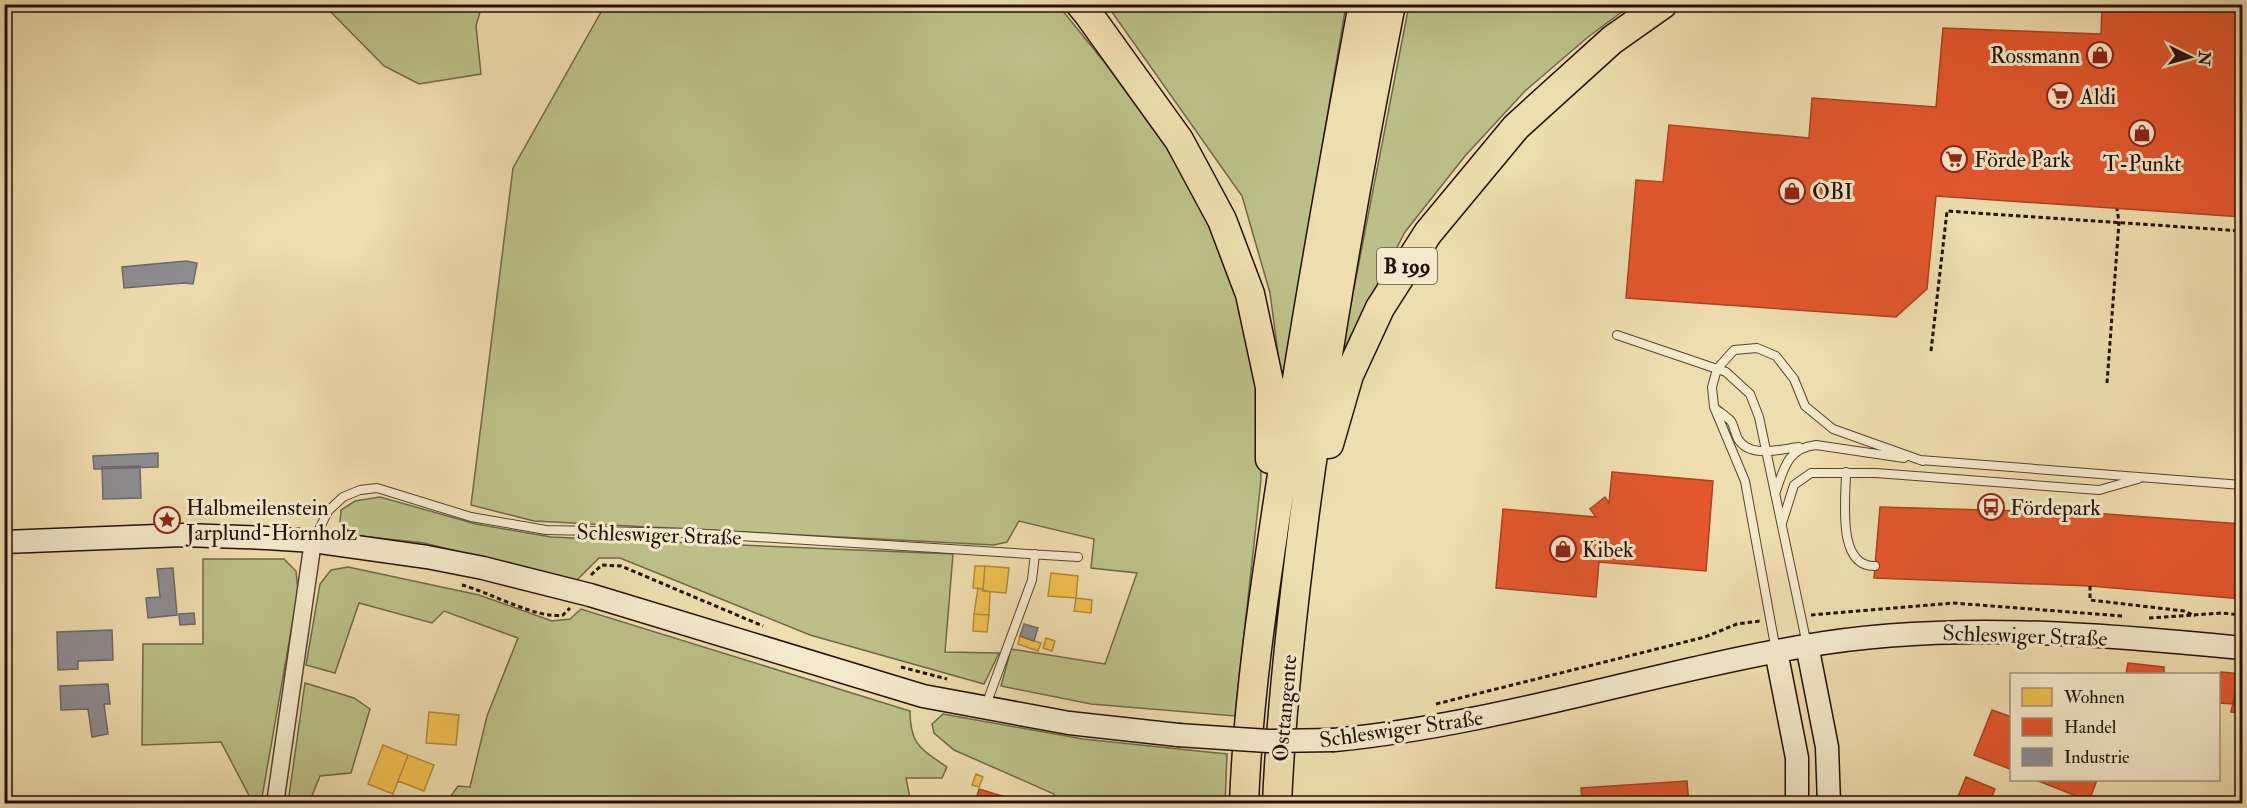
<svg xmlns="http://www.w3.org/2000/svg" width="2247" height="808" font-family="'IM FELL Double Pica',serif">
  <style>
    .green { fill: #bcc088; stroke: #706848; stroke-width: 1.5 }
    .homes { fill: #f2c14e; stroke: #b48c39; stroke-width: 1.5 }
    .shops { fill: #e4572e; stroke: #ab4223; stroke-width: 1.5 }
    .industry { fill: #8d8d92; stroke: #6e6869; stroke-width: 1.5 }
    .lines { fill: none; stroke-linecap: round; stroke-linejoin: round }
    .lane-casing { stroke: #574332; stroke-width: 10 }
    .street-casing { stroke: #574332; stroke-width: 19 }
    .secondary-casing { stroke: #251008; stroke-width: 25 }
    .highway-casing { stroke: #251008; stroke-width: 31 }
    .path { stroke: #251008; stroke-width: 3; stroke-dasharray: 4.5 3; stroke-linecap: butt }
    .lane { stroke: #f4e9ca; stroke-width: 8 }
    .street { stroke: #f4e9ca; stroke-width: 16 }
    .secondary { stroke: #f4e9ca; stroke-width: 22 }
    .highway { stroke: #eeddae; stroke-width: 28 }
    .secondary-bridge-casing { stroke: #251008; stroke-width: 25; stroke-linecap: butt }
    .secondary-bridge { stroke: #f4e9ca; stroke-width: 22 }
    .labels { text-anchor: middle; stroke-width: 6; stroke-linejoin: round; paint-order: stroke }
    .shield { fill: #f4e9ca; stroke: #635142; stroke-width: 1.5 }
    .shield-label { font-size: 21px; font-weight: bold; fill: #251008 }
    .poi-label { font-size: 22px; fill: #251008; stroke: #f4e9ca; text-anchor: start }
    .street-label { font-size: 22px; fill: #251008; stroke: #f4e9ca }
  </style>
  <rect width="100%" height="100%" fill="#eeddae"/>
  <filter id="stains"><feTurbulence type="fractalNoise" baseFrequency=".00333" numOctaves="4"/><feColorMatrix values="0 0 0 0 .2 0 0 0 0 .09 0 0 0 0 .02 0 0 0 .5 -.17"/></filter>
  <radialGradient id="worn" r=".72"><stop offset=".6" stop-color="#630" stop-opacity="0"/><stop offset="1" stop-color="#630" stop-opacity=".3"/></radialGradient>
  <path class="green" d="M324,5H482L476,26L481,74L419,84L384,66Z
    M605,5H1058L1105,63L1174,158L1222,246L1249,330L1259,389L1261,480L1235,716L1091,704L1001,686L1011,649L1105,664L1137,573L1091,568L1094,539L1019,521L1007,542L994,545L534,521L471,505L513,168Z
    M1107,5H1346L1282,384L1270,293L1242,196Z
    M1409,5H1631L1588,37L1525,91L1465,156L1405,232L1341,355Z
    M380,497L476,524L551,537L953,554L945,652L999,653L984,684L810,635L620,558H599L576,581L424,543L352,535L340,522L341,510L355,501Z
    M203,559H284L296,571L298,591L261,803H253L221,742L142,745L143,644H203Z
    M348,567L479,595L552,621L570,619L581,609L910,711C910,745 921,749 947,767L942,778H906L911,803H446L458,786L470,787L487,716L518,638L444,611L432,623L359,603L335,673L306,665L320,584L331,570Z
    M305,683L354,698L370,709L351,773L320,776L309,803H288Z
    M943,714L1083,739L1227,754L1225,803H1058L1054,794L954,750L934,733L932,724Z"/>
  <path class="homes" d="M975,566H985L983,589L973,588Z
    M985,566L1009,568L1006,593L983,591Z
    M1051,573L1078,576L1076,598L1048,596Z
    M978,588L990,592L989,615L974,614Z
    M1076,598L1092,600L1091,613L1074,611Z
    M974,614L989,615L987,632L973,631Z
    M1020,636L1041,643L1038,651L1018,644Z
    M1046,638L1055,641L1052,651L1043,648Z
    M429,712L459,715L456,745L426,743Z
    M383,745L408,755L393,794L368,784Z
    M408,755L434,765L424,791L398,781Z
    M976,774L983,777L979,787L972,785Z
    M337,796L343,804H326Z"/>
  <path class="shops" d="M2102,4L2242,6V217L1936,196L1927,289L1896,317L1626,298L1636,180L1663,182L1669,125L1809,138L1812,98L1936,107L1943,28L2101,34Z
    M1612,472L1713,481L1706,571L1599,562L1596,597L1496,588L1503,509L1596,517L1590,509L1605,497L1609,503Z
    M1880,507L2092,513L2242,524V599L2090,586L1874,578Z
    M2128,663L2164,667V674H2126Z
    M2221,672L2242,674V694L2235,693L2234,704L2218,703Z
    M2235,693L2242,694L2241,713L2231,712Z
    M1992,710L2012,717V770L1974,755Z
    M1966,777L1995,789L1989,804H1955Z
    M2036,780H2097L2089,801Z
    M1687,781L1689,804H1582L1581,788Z
    M979,789L1012,799L1010,804H975Z"/>
  <path class="industry" d="M186,261L197,263L193,284L184,283L124,288L122,267Z
    M158,453V467L94,469L93,456Z
    M140,466L141,498L103,499L102,467Z
    M173,568L177,615L148,618L146,598L160,597L157,569Z
    M194,613L195,624L180,625L179,614Z
    M1024,624L1038,628L1034,641L1020,636Z
    M112,630L113,660L78,661V669L58,670L57,632Z
    M108,684L110,704H104L108,734L92,737L88,709L61,710L60,686Z
    M18,797H54V804H18Z"/>
  <g class="lines">
    <defs>
      <path id="lane" d="M1617,335L1726,372L1750,394L1759,417L1807,645
        M1716,409C1721,413 1727,417 1731,421C1734,426 1735,433 1738,439C1750,459 1781,449 1799,447
        M1920,460L2242,485
        M1846,472C1846,498 1836,567 1875,566
        M1775,494C1784,469 1787,448 1816,445L1904,458
        M1782,523L1794,485L1811,473H1876L2099,490L2138,479
        M315,538L328,511L343,497L360,490L377,488L471,517L546,530L692,533L1078,557
        M1776,651L1745,481L1714,407L1712,387L1717,369L1734,350L1757,348L1776,356L1794,379L1805,406L1833,429L1923,461
        M986,705L1032,580L1035,554"/>
      <path id="street" d="M275,804L313,541"/>
      <path id="secondary" d="M4,542L183,535L267,538L313,541L427,557L483,568L590,595L923,696L1069,723L1178,735
        M1807,645L1827,747L1829,804
        M1776,651L1797,758V804
        M1334,740C1494,725 1647,673 1805,646C1946,621 2100,634 2242,648"/>
      <path id="highway" d="M1080,4L1089,15L1179,140L1222,220L1250,294L1270,387V459
        M1329,444L1349,375L1380,308L1428,233L1516,127L1612,40L1663,4
        M1244,804C1248,697 1264,593 1280,488C1304,326 1333,165 1363,4
        M1277,804C1281,708 1292,613 1304,519C1327,346 1357,175 1391,4"/>
    </defs>
    <use href="#lane" class="lane-casing"/>
    <use href="#street" class="street-casing"/>
    <use href="#secondary" class="secondary-casing"/>
    <use href="#highway" class="highway-casing"/>
    <path class="path" d="M1931,351L1947,211L2242,231
      M2107,383L2119,222L2117,209
      M2092,513L2096,500
      M591,575L602,565L621,566L763,626
      M462,585C489,592 539,620 563,615L570,608
      M2090,586V600L2184,611L2195,616
      M1811,615L1953,603L2122,616
      M2149,618L2222,613L2242,615
      M901,667L947,679
      M1436,704L1705,637L1737,624L1760,621"/>
    <use href="#lane" class="lane"/>
    <use href="#street" class="street"/>
    <use href="#secondary" class="secondary"/>
    <use href="#highway" class="highway"/>
    <defs>
      <path id="secondary-bridge" d="M1178,735L1268,741L1334,740"/>
    </defs>
    <use href="#secondary-bridge" class="secondary-bridge-casing"/>
    <use href="#secondary-bridge" class="secondary-bridge"/>
  </g>
  <defs>
    <symbol id="shop-ring" viewBox="-11 -11 22 22"><circle r="9.5" fill="#f4e9ca" stroke="#8f2418" stroke-width="1.5"/><path d="M-5-2.5h2.3a2.7 3.5 0 0 1 5.4 0H5L5.5 6h-11ZM-1.5-2.5h3a1.5 2.3 0 0 0-3 0Z" fill="#8f2418"/></symbol>
    <symbol id="supermarket-ring" viewBox="-11 -11 22 22"><circle r="9.5" fill="#f4e9ca" stroke="#8f2418" stroke-width="1.5"/><path d="M-6-5.5h2.5l.6 2H6L4.5 2H-2.5L-4.4-4H-6ZM-1.5 3.2a1.3 1.3 0 1 0 .1 0ZM3 3.2a1.3 1.3 0 1 0 .1 0Z" fill="#8f2418"/></symbol>
    <symbol id="bus-ring" viewBox="-11 -11 22 22"><circle r="9.5" fill="#f4e9ca" stroke="#8f2418" stroke-width="1.5"/><path d="M-5-6H5V4H4V6H2V4H-2V6H-4V4H-5ZM-3.5-4V0h7V-4ZM-3.5 1.2v1.5H-2V1.2ZM2 1.2v1.5H3.5V1.2Z" fill="#8f2418"/></symbol>
    <symbol id="sight-ring" viewBox="-11 -11 22 22"><circle r="9.5" fill="#f4e9ca" stroke="#8f2418" stroke-width="1.5"/><path d="M0-6L1.8-2.2L6-1.7L2.9 1.2L3.7 5.4L0 3.3L-3.7 5.4L-2.9 1.2L-6-1.7L-1.8-2.2Z" fill="#8f2418"/></symbol>
  </defs>
  <g fill-rule="evenodd">
    <use href="#shop-ring" x="2085" y="40" width="30" height="30"/>
    <use href="#supermarket-ring" x="2045" y="81" width="30" height="30"/>
    <use href="#shop-ring" x="2127" y="118" width="30" height="30"/>
    <use href="#supermarket-ring" x="1939" y="144" width="30" height="30"/>
    <use href="#shop-ring" x="1777" y="176" width="30" height="30"/>
    <use href="#bus-ring" x="1976" y="492" width="30" height="30"/>
    <use href="#sight-ring" x="152" y="505" width="30" height="30"/>
    <use href="#shop-ring" x="1548" y="534" width="30" height="30"/>
  </g>
  <g class="labels">
    <rect class="shield" x="1377" y="248" width="60" height="36" rx="4.5"/>
    <g class="shield-label">
      <text x="1407" y="273">B 199</text>
    </g>
    <g class="poi-label">
      <text x="2080" y="63" text-anchor="end">Rossmann</text>
      <text x="2080" y="104">Aldi</text>
      <text x="1974" y="167">Förde Park</text>
      <text x="2142" y="171" text-anchor="middle">T-Punkt</text>
      <text x="1812" y="199">OBI</text>
      <text x="186" y="515">Halbmeilenstein<tspan x="186" dy="25">Jarplund-Hornholz</tspan></text>
      <text x="2010" y="515">Fördepark</text>
      <text x="1582" y="557">Kibek</text>
    </g>
    <g class="street-label">
      <text transform="translate(659 534) rotate(2)" y="8">Schleswiger Straße</text>
      <text transform="translate(2025 635) rotate(2)" y="8">Schleswiger Straße</text>
      <text transform="translate(1284 708) rotate(-85)" y="8">Osttangente</text>
      <text transform="translate(1401 728) rotate(-8)" y="8">Schleswiger Straße</text>
    </g>
  </g>
  <rect width="2247" height="808" fill="none" stroke="#eeddae" stroke-width="24"/>
  <rect x="6" y="6" width="2235" height="796" fill="none" stroke="#251008" stroke-width="3"/>
  <rect x="12" y="12" width="2223" height="784" fill="none" stroke="#251008" stroke-width="1.5"/>
  <rect x="2010" y="673" width="210" height="108" fill="#f4e9ca" stroke="#a1927c" stroke-width="1.5"/>
  <rect x="2022" y="688" width="30" height="18" fill="#f2c14e" stroke="#a1927c" stroke-width="1.5"/>
  <text x="2064" y="703" font-size="18" fill="#251008">Wohnen</text>
  <rect x="2022" y="718" width="30" height="18" fill="#e4572e" stroke="#a1927c" stroke-width="1.5"/>
  <text x="2064" y="733" font-size="18" fill="#251008">Handel</text>
  <rect x="2022" y="748" width="30" height="18" fill="#8d8d92" stroke="#a1927c" stroke-width="1.5"/>
  <text x="2064" y="763" font-size="18" fill="#251008">Industrie</text>
  <g transform="translate(2190 57) rotate(95)" stroke="#f4e9ca" stroke-width="4.5" paint-order="stroke">
  <path d="M0-4.5L10 22L0 15L-10 22Z" fill="#251008"/>
  <text y="-9" font-size="16" font-weight="bold" text-anchor="middle" fill="#251008">N</text>
  </g>
  <rect width="100%" height="100%" filter="url(#stains)"/>
  <rect width="100%" height="100%" fill="url(#worn)"/>
</svg>
